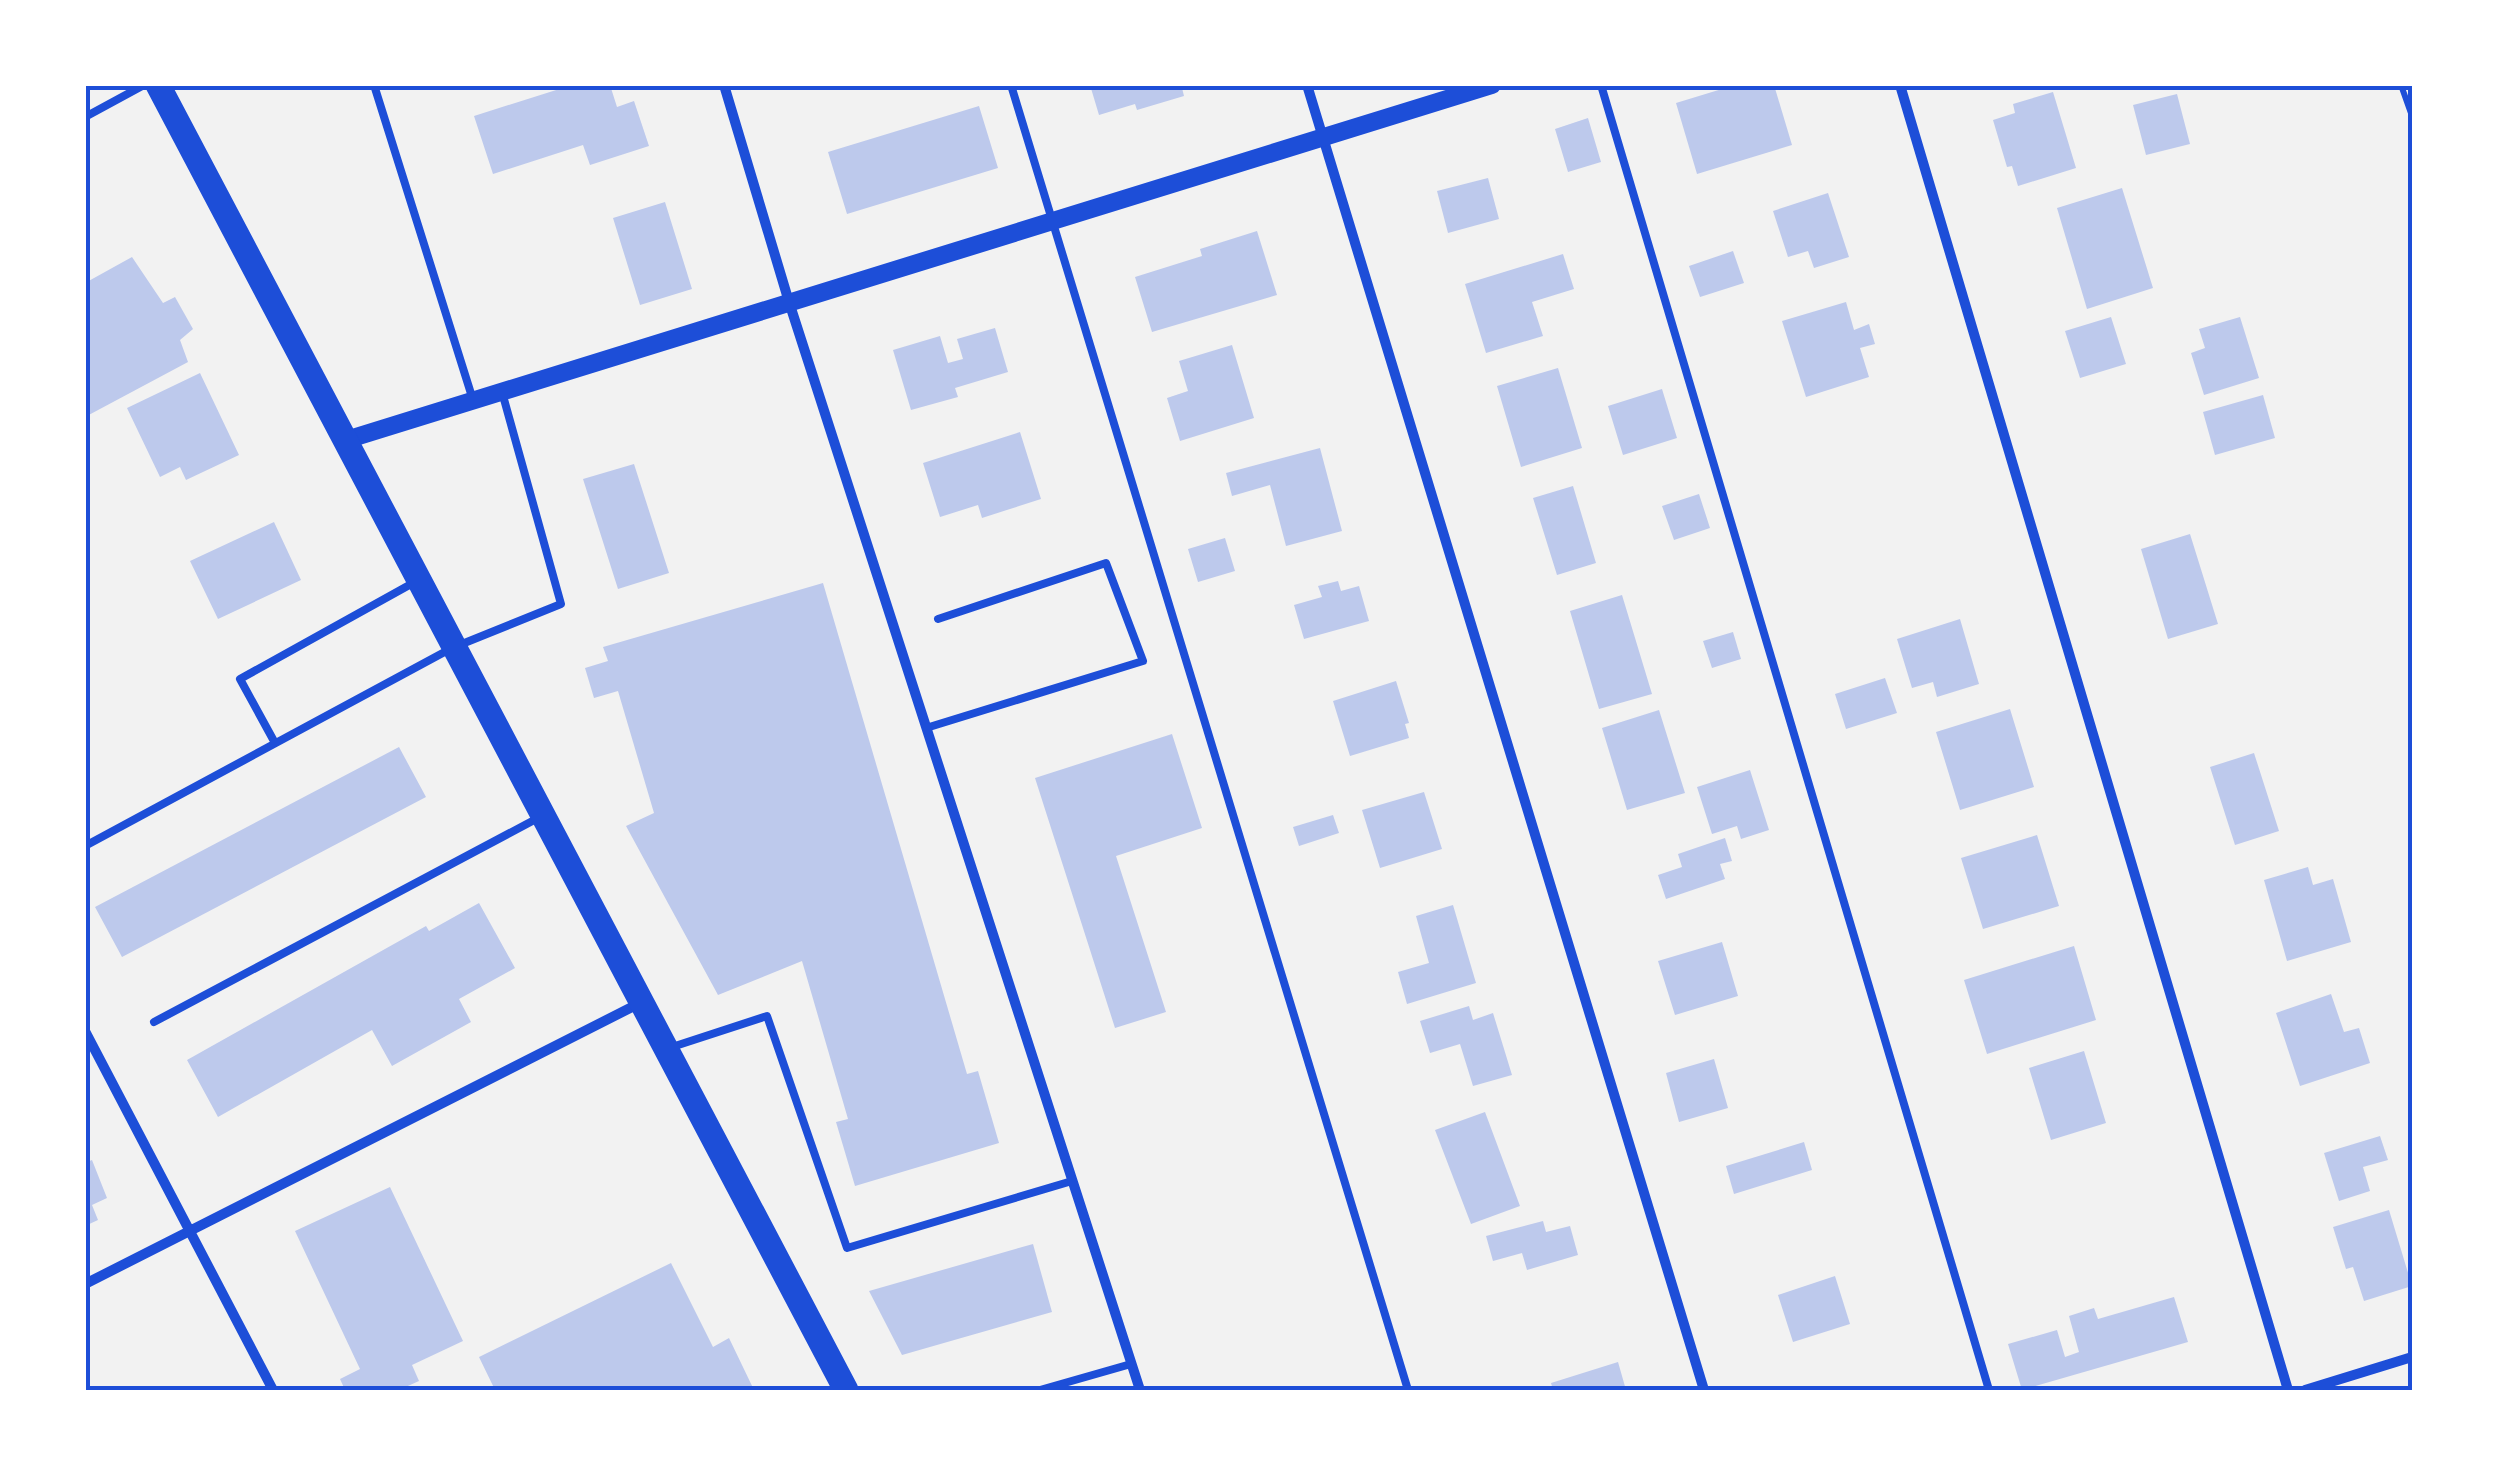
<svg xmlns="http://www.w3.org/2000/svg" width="2497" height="1475" font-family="Lato,sans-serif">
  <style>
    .building { fill: #bdc9ec }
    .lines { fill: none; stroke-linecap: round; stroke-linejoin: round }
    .path { stroke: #1d4ed8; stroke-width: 6 }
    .service { stroke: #1d4ed8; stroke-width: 8 }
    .minor { stroke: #1d4ed8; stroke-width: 10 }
    .tertiary { stroke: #1d4ed8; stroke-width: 18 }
    .primary { stroke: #1d4ed8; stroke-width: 25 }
    .neatline { fill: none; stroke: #1d4ed8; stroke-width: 4 }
  </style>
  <rect width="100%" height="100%" fill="#f2f2f2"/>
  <path class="building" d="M572,85H610L617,107L634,101L649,146L590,165L583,145L493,174L474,116Z
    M1090,85H1188V86L1182,88L1184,96L1137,110L1135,104L1099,115Z
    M1735,85H1774L1792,145L1697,174L1676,103Z
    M2053,92L2076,168L2018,186L2012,166L2007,167L1993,120L2015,113L2013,104Z
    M2177,94L2190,144L2146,155L2133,105Z
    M979,106L998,168L847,214L828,152Z
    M1588,118L1601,162L1568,172L1555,129Z
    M1488,178L1499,219L1448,233L1437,191Z
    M2122,188L2153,288L2087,309L2057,208Z
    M1828,193L1849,257L1814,268L1808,251L1788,257L1773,211Z
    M665,202L692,289L640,305L613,218Z
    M1257,231L1277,295L1152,332L1135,277L1202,256L1200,249Z
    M1733,251L1744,283L1700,297L1689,266Z
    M1563,254L1574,289L1532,302L1543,336L1486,353L1465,284Z
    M132,257L163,303L175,297L193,329L180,340L188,362L85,417V283Z
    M1846,302L1854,330L1869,324L1875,344L1860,348L1869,377L1806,397L1782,321Z
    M2111,317L2126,364L2080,378L2065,331Z
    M2240,317L2259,378L2204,395L2191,353L2205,348L2199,329Z
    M995,328L1008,372L955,388L958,397L911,410L893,350L940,336L948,363L963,359L957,339Z
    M1232,345L1254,418L1180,441L1167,398L1188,391L1179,361Z
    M1558,368L1582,448L1521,467L1497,386Z
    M200,373L239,455L186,480L180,467L160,477L127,408Z
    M1662,389L1677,438L1623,455L1608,406Z
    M2263,395L2275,438L2215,455L2203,412Z
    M1020,432L1041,499L982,518L978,505L940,517L923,463Z
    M1320,448L1342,531L1286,546L1270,485L1232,496L1226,473Z
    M634,464L669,573L618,589L583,479Z
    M1573,486L1596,563L1557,575L1533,498Z
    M1699,494L1710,528L1674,540L1662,506Z
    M274,522L301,580L218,619L190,561Z
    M2190,534L2218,624L2168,639L2141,549Z
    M1225,538L1235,571L1198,582L1188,549Z
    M1338,581L1341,591L1359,586L1369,621L1304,639L1294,605L1322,597L1318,586Z
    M823,583L967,1074L978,1071L999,1143L855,1186L836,1122L848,1119L802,961L718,995L626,826L654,813L618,691L594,698L585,668L608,661L603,647Z
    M1622,595L1652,694L1599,709L1570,611Z
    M1960,619L1979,684L1937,697L1933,682L1912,688L1897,639Z
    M1733,632L1741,659L1712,668L1703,641Z
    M1885,678L1897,713L1846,729L1835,694Z
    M1396,681L1409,723L1405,724L1409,738L1350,756L1333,701Z
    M2010,709L2034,787L1960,810L1936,732Z
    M1659,710L1685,793L1627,810L1602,728Z
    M1172,734L1202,828L1116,856L1166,1012L1115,1028L1035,778Z
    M399,747L426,797L122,957L95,907Z
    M2254,753L2279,831L2235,845L2210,767Z
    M1750,770L1769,830L1741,839L1737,826L1712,834L1697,787Z
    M1424,792L1442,849L1380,868L1362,810Z
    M1333,815L1339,833L1299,846L1293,827Z
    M2037,835L2059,906L1983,929L1961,858Z
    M1725,838L1732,861L1720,864L1725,879L1666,899L1658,875L1682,867L1678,854Z
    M2308,867L2313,885L2333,879L2351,942L2287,961L2264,880Z
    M479,903L515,968L459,999L471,1022L392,1066L372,1030L218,1117L187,1060L426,926L429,931Z
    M1453,905L1476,983L1407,1004L1398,972L1429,963L1416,916Z
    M1722,942L1738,996L1675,1015L1658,961Z
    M2074,946L2096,1020L1987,1054L1964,980Z
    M2331,994L2344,1032L2359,1028L2370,1063L2300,1086L2276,1013Z
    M1469,1006L1473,1020L1493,1013L1512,1075L1473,1086L1460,1044L1430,1053L1420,1021Z
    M2084,1051L2106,1123L2051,1140L2029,1068Z
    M1714,1059L1728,1108L1679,1122L1666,1073Z
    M1485,1112L1520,1206L1471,1224L1435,1130Z
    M2380,1136L2388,1160L2363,1167L2370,1191L2339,1201L2324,1153Z
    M1804,1142L1812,1170L1734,1194L1726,1166Z
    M92,1160L107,1198L92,1205L98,1220L85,1226V1163Z
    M390,1187L463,1341L412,1365L419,1381L399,1390H345L340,1379L360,1369L295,1231Z
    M2389,1210L2412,1286L2364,1301L2353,1267L2346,1269L2333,1227Z
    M1543,1221L1546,1232L1570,1226L1578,1255L1527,1270L1522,1253L1493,1261L1486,1236Z
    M1033,1244L1052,1312L902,1355L869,1291Z
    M671,1263L713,1347L729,1338L754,1390H495L479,1357Z
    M1835,1276L1850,1324L1793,1342L1778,1295Z
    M2174,1297L2188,1342L2022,1390L2008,1344L2057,1330L2065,1357L2079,1352L2069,1316L2094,1308L2098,1319Z
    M1618,1362L1626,1390H1553L1551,1383Z"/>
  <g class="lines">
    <path class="path" d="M2401,85L2412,116"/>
    <path class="service" d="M374,85L473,400
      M1011,85L1408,1390
      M1601,85L1989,1390
      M85,117L144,85
      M926,728L1143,661L1106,563L938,619
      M275,743L240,679L413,583
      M85,846L452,648L561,604L502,392
      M154,1022L538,818
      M669,1048L767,1016L847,1248L1072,1181
      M1040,1390L1131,1364"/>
    <path class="minor" d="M724,85L789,302L1140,1390
      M1307,85L1704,1390
      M1900,85L2288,1390
      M85,1031L273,1390
      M85,1284L640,1003
      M2305,1390L2412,1357"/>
    <path class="tertiary" d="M346,440L1492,85"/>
    <path class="primary" d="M158,85L846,1390"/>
  </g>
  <rect width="2497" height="1475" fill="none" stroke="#ffffff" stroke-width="175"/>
  <rect x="88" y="88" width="2322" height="1300" class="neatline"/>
</svg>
